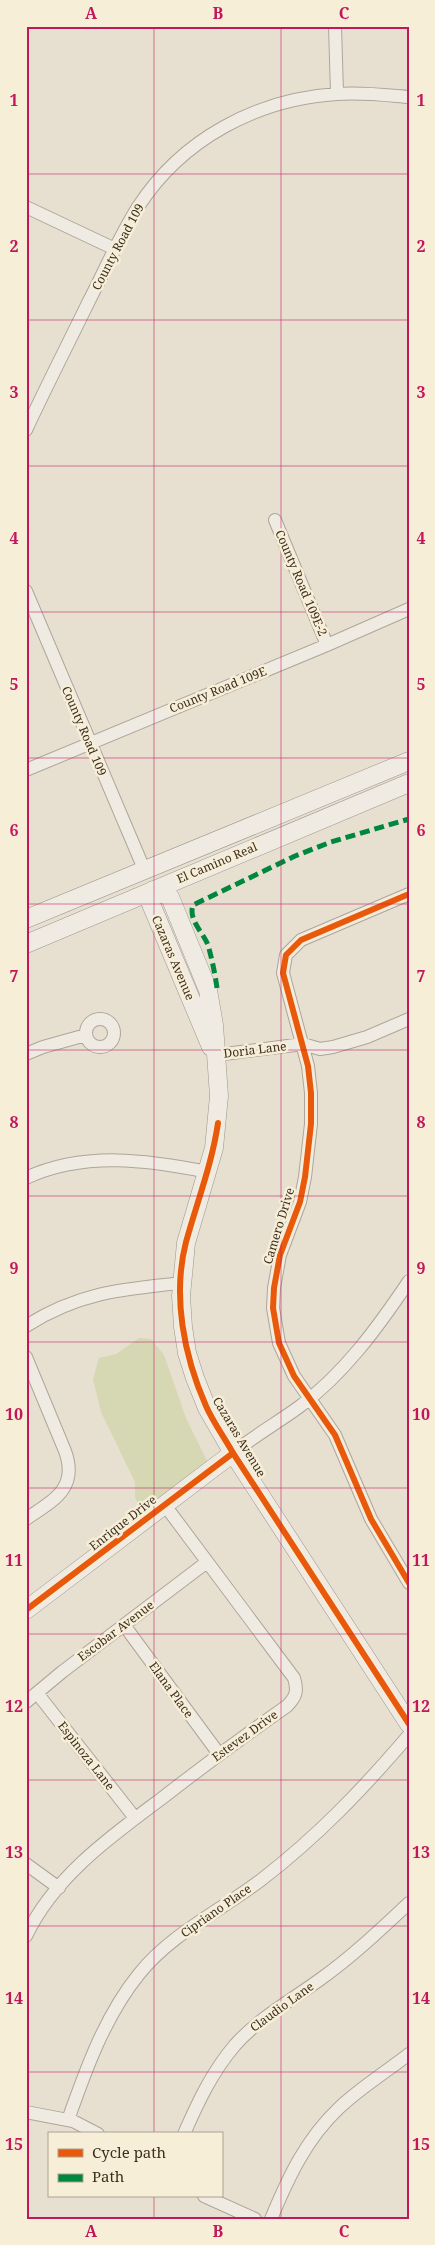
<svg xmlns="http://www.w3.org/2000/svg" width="435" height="2245" font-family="'Noto Serif',serif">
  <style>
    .green { fill: #d6d7b3 }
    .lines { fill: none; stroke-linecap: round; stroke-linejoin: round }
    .street-casing { stroke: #ada599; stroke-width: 14 }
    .secondary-casing { stroke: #9c958a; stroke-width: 19 }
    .street { stroke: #efebe3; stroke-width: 12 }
    .secondary { stroke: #efebe3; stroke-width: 18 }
    .quiet { stroke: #00873e; stroke-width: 5; stroke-dasharray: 10 5; stroke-linecap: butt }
    .cycleway-casing { stroke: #f7eed8; stroke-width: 9 }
    .cycleway { stroke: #e8590c; stroke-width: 6 }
    .grid { fill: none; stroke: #c2185b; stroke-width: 1; stroke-opacity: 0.55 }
    .labels { text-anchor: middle; stroke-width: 5; stroke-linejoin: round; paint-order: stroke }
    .street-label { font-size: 12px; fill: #3d2e20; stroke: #f7eed8 }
    .neatline { fill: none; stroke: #c2185b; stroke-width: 2 }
    .grid-label { font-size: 16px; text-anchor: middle; font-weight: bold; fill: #c2185b }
  </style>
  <rect width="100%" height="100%" fill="#e7e0d1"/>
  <path class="green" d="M139,1338L151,1339L164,1355L186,1418L208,1463L155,1504L140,1508L135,1497V1482L101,1412L93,1379L99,1358L116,1354Z"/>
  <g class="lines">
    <defs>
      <path id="street" d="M335,26L337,93
        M26,207L115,249
        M26,430C46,387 68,344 89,301C105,270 119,237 138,207C182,139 257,99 337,94C361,92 385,95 409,97
        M275,520L327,645
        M26,591L144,869
        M26,770L327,645L409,609
        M409,894L301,940L286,955L283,973L308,1066L311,1093V1124L305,1177L300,1202L280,1255L274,1288L273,1308L279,1343L294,1376L335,1435L371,1519L409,1583
        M86 1033a14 14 0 1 1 28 0a14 14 0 1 1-28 0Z
        M26,1054L43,1047L86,1035
        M216,1055L303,1044L320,1049L333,1047L367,1037L409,1019
        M26,1178C84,1151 148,1160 208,1172
        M26,1326C78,1293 121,1289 182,1283
        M26,1357L65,1451C79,1489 52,1501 26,1519
        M233,1453C254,1436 277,1423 299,1407C344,1374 378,1327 409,1281
        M124,1625L219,1754
        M37,1693L135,1818
        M26,1702L62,1672L207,1562
        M26,1864L59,1888
        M26,1936C54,1877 110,1837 161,1799C202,1767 244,1736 287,1706C296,1697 298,1691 294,1678L164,1504
        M26,2112L73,2121L98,2134
        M68,2120C86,2069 105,2016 139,1974C171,1934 220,1911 261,1880C318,1836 362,1790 409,1735
        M184,2134C198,2102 212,2072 235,2045C260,2017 292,2000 322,1978C353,1956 381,1929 409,1903
        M204,2196L255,2219
        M271,2219C288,2178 306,2139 339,2108C360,2088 386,2072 409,2054"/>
      <path id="secondary" d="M153,890L170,897L208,990L214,1025L219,1096L214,1148L186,1243L181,1296L183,1327L187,1353L195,1378L207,1408L233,1453L409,1724
        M153,890L151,904L211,1047
        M26,919L409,761
        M26,944L409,783
        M26,1610L233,1453"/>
    </defs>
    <use href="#street" class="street-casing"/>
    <use href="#secondary" class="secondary-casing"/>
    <use href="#street" class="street"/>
    <use href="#secondary" class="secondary"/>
    <path class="quiet" d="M217,988C215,974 212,959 208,945C203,932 188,920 193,905L295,856L331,842L409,819"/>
    <defs>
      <path id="cycleway" d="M409,894L301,940L286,955L283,973L308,1066L311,1093V1124L305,1177L300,1202L280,1255L274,1288L273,1308L279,1343L294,1376L335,1435L371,1519L409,1583
        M218,1123C212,1164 197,1202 186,1242C172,1296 184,1356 206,1406C213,1422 224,1437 233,1453L409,1724
        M26,1610L233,1453"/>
    </defs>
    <use href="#cycleway" class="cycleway-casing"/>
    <use href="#cycleway" class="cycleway"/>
  </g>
  <path class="grid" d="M154,26V2134M281,26V2219M26,174H409M26,320H409M26,466H409M26,612H409M26,758H409M26,904H409M26,1050H409M26,1196H409M26,1342H409M26,1488H409M26,1634H409M26,1780H409M26,1926H409M26,2072H409M154,2196V2219"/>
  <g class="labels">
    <g class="street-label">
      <text transform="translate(118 247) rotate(-62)" y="4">County Road 109</text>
      <text transform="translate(301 583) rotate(67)" y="4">County Road 109E-2</text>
      <text transform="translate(218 690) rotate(-22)" y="4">County Road 109E</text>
      <text transform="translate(84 731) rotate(67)" y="4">County Road 109</text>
      <text transform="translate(217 863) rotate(-23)" y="4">El Camino Real</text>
      <text transform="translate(173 958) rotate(67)" y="4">Cazaras Avenue</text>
      <text transform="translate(255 1050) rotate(-7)" y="4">Doria Lane</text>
      <text transform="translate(279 1226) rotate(-73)" y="4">Camero Drive</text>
      <text transform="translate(239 1437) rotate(59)" y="4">Cazaras Avenue</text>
      <text transform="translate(123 1523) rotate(-38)" y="4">Enrique Drive</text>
      <text transform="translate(116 1631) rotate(-37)" y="4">Escobar Avenue</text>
      <text transform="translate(171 1690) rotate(54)" y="4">Elana Place</text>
      <text transform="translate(245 1736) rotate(-36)" y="4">Estevez Drive</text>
      <text transform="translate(86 1756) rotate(52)" y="4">Espinoza Lane</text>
      <text transform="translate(216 1911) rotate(-35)" y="4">Cipriano Place</text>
      <text transform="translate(282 2007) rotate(-36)" y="4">Claudio Lane</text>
    </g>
  </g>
  <rect width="435" height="2245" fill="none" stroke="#f7eed8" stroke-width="55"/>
  <rect x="48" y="2132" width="175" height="65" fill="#f7eed8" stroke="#ada18e"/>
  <rect x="58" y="2149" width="25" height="8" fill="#e8590c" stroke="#ada18e"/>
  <text x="92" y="2158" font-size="15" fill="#3d2e20">Cycle path</text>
  <rect x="58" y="2174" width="25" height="8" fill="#00873e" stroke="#ada18e"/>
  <text x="92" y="2182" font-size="15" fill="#3d2e20">Path</text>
  <rect x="28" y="28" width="380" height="2190" class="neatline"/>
  <g class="grid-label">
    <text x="91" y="19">A</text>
    <text x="218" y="19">B</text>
    <text x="344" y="19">C</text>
    <text x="14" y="106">1</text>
    <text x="421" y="106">1</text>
    <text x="14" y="252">2</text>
    <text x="421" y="252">2</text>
    <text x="14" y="398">3</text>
    <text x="421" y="398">3</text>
    <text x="14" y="544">4</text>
    <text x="421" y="544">4</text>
    <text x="14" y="690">5</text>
    <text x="421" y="690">5</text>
    <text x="14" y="836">6</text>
    <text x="421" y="836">6</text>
    <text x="14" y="982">7</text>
    <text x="421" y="982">7</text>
    <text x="14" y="1128">8</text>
    <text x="421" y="1128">8</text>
    <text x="14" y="1274">9</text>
    <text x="421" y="1274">9</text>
    <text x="14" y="1420">10</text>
    <text x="421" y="1420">10</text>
    <text x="14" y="1566">11</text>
    <text x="421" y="1566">11</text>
    <text x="14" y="1712">12</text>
    <text x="421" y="1712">12</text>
    <text x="14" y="1858">13</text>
    <text x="421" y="1858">13</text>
    <text x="14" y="2004">14</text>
    <text x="421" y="2004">14</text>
    <text x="14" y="2150">15</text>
    <text x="421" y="2150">15</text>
    <text x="91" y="2237">A</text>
    <text x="218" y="2237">B</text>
    <text x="344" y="2237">C</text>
  </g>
</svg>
